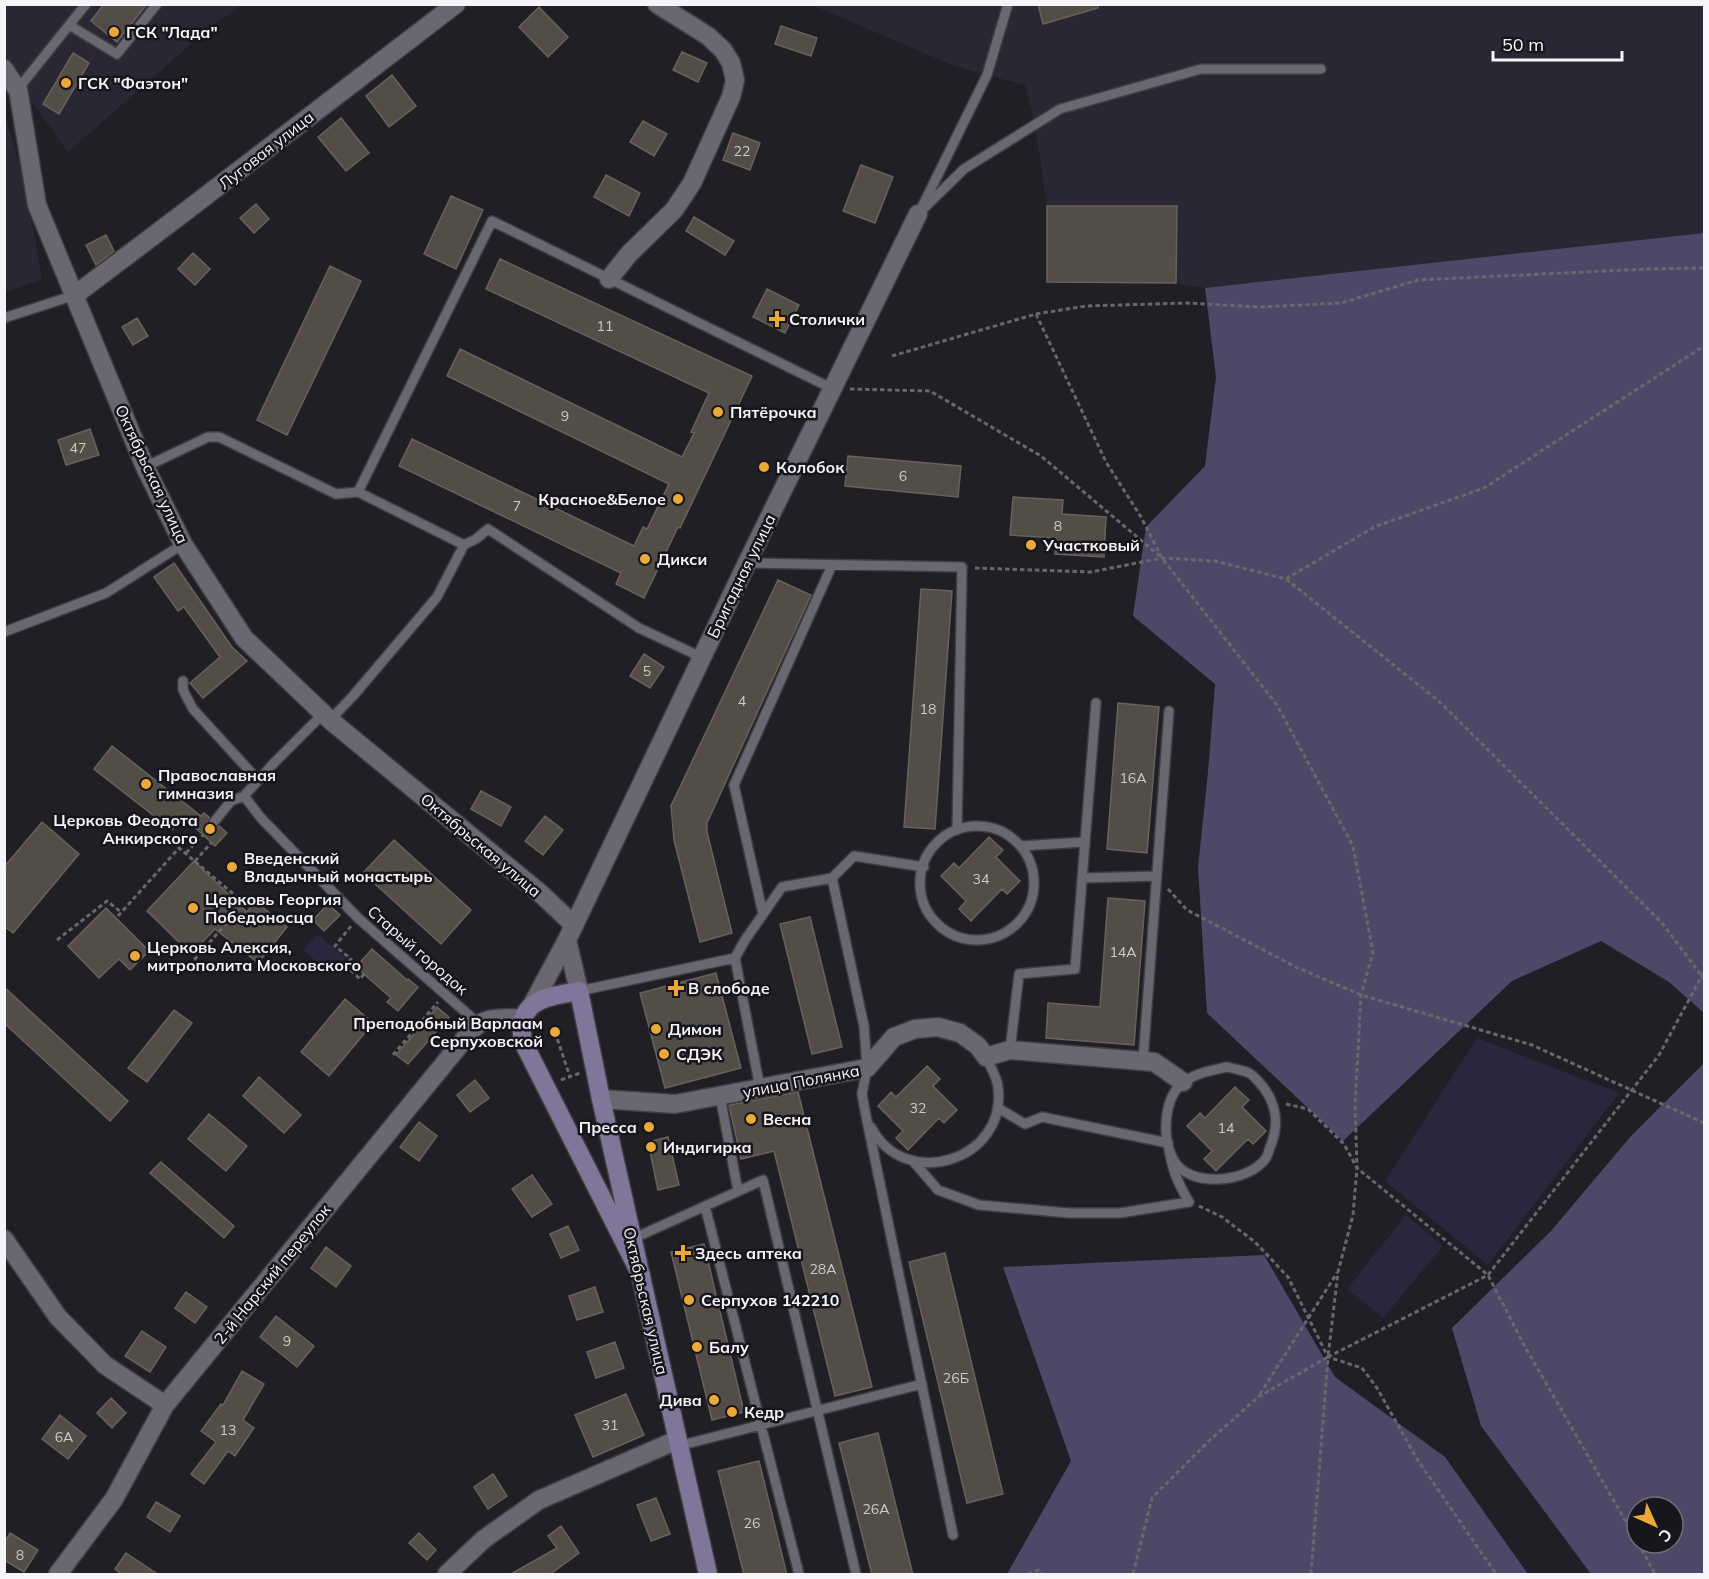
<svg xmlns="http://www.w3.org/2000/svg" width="1709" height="1579" font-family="Mulish,sans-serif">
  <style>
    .built { fill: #2a2734 }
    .green { fill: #2c253e }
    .forest { fill: #4f4767; fill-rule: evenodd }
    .building { fill: #524d46; stroke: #68625b; stroke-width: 1.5 }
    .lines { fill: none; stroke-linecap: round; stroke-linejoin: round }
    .lane-casing { stroke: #3e3d42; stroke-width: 12 }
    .street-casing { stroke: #3e3d42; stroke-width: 21 }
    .secondary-casing { stroke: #3e3d42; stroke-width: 21 }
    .path { stroke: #68676d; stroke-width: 3; stroke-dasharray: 4.5 3; stroke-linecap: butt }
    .lane { stroke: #696770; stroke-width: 9 }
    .street { stroke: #696770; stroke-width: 18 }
    .secondary { stroke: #80769a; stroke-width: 18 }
    .poi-dot { fill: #eba939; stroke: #17161c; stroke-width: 2 }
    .labels { text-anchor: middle; stroke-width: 5; stroke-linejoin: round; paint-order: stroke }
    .number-label { font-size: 14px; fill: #cccacc }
    .poi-label { font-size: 16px; font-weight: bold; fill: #f5f4f8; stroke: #17161c; text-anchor: start }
    .street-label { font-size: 16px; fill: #f5f4f8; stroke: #17161c }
  </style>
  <rect width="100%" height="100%" fill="#201f26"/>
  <path class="built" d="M4,5H241L207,30L68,152L5,64Z
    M812,5H1704V239L1205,288L1176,283L1047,282V206L1035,125L1025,85L954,66Z
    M4,111L26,189L42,280L5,292Z"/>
  <path class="green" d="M317,934L346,958L332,975L303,950Z
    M1477,1038L1619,1093L1488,1265L1385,1181Z
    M1406,1215L1443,1246L1383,1318L1347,1289Z"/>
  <path class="forest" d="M1704,233V1013L1669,982L1601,941L1512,981L1343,1141L1207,1013L1198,867L1208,772L1215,684L1133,616L1146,527L1205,466L1216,377L1205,288Z
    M1704,1063V1574H1591L1481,1426L1452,1328L1551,1231L1631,1136ZM1637,1507H1673V1543H1637Z
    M1264,1255L1335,1377L1445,1457L1528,1574H1007L1071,1461L1003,1267Z"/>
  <path class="building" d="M104,4H147L117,42L91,21Z
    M1038,4H1098V8L1043,24Z
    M539,7L568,37L548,57L519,27Z
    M781,26L817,38L811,56L775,44Z
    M682,52L707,63L698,82L673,70Z
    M73,53L89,63L59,114L43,104Z
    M392,75L416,106L389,127L366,96Z
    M341,118L369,153L346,171L318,137Z
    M643,121L667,134L654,156L630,142Z
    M733,133L760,143L750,170L723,160Z
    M861,165L893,177L875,223L843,211Z
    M606,175L640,193L629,216L594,197Z
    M451,196L483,210L456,269L424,254Z
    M256,204L269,219L254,233L240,218Z
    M1047,206H1177L1176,283L1047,282Z
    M694,217L734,241L725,255L686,231Z
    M106,235L114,251L96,265L86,245Z
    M193,253L210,269L195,285L178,269Z
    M500,259L752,376L680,528L678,527L644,598L616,584L621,573L399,466L412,439L634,546L643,527L647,529L669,484L447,376L460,349L682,457L694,433L691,432L709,393L486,289Z
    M330,266L361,281L287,435L257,420Z
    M767,289L799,305L785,333L753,317Z
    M137,318L148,336L133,345L122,327Z
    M90,429L99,455L66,465L58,440Z
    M848,456L961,466L958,497L845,486Z
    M1013,497L1063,500L1062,514L1106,517L1104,557L1055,554L1056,538L1010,535Z
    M174,563L232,647L247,661L203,698L190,683L220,657L184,607L178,611L154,577Z
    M778,580L811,595L707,823V832L732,933L700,942L674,840L671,806Z
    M921,589L952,591L935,829L904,827Z
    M644,654L664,667L650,688L630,676Z
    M1118,703L1159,707L1147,853L1107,849Z
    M112,746L201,816L204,813L209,817L208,824L210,828H216L219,826L227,833L215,846L183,816L172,830L94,769Z
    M481,791L511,807L501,826L471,809Z
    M545,816L563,830L543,855L525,841Z
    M42,822L79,854L13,933L4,926V867Z
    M989,837L1003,850L996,857L1020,881L1007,894L1002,889L971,921L959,909L966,901L941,876L954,863L959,868Z
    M394,840L471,910L441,944L363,873Z
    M194,861L247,912L255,901L287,927L258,963L215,929L191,954L147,911Z
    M1108,898L1145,901L1134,1045L1046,1038L1048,1003L1100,1007Z
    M328,904L340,915L324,931L313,920Z
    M106,908L149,951L130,970L119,959L99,978L68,946Z
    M810,917L842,1047L812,1054L780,924Z
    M372,949L407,980L408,979L418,987L398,1011L387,1002L391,998L356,967Z
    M716,973L741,1068L665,1088L640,993Z
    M4,987L128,1101L110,1121L4,1023Z
    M345,999L373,1023L329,1076L301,1052Z
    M437,1007L449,1017L408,1064L396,1055Z
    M174,1010L192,1023L147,1082L128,1068Z
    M927,1066L940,1079L933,1086L957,1110L944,1123L939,1118L908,1150L896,1138L903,1131L878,1106L891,1092L896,1097Z
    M259,1077L301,1115L284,1133L243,1096Z
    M475,1080L489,1098L470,1112L457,1095Z
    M1235,1087L1249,1100L1242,1107L1266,1131L1253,1144L1248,1139L1216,1171L1204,1159L1212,1151L1187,1126L1200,1113L1205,1118Z
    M798,1092L872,1387L835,1396L774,1151L741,1159L729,1105Z
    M209,1114L247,1146L226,1171L188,1139Z
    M419,1122L437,1136L419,1161L400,1147Z
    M668,1137L679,1185L658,1190L648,1142Z
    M161,1162L234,1226L224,1238L150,1173Z
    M532,1175L552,1204L532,1217L512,1189Z
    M568,1226L579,1250L561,1258L550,1234Z
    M704,1244L744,1412L712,1420L671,1252Z
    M326,1247L351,1266L336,1287L311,1268Z
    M945,1253L1003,1494L967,1503L909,1262Z
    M595,1287L603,1312L577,1320L569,1296Z
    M186,1292L207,1307L195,1323L175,1308Z
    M276,1316L314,1346L297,1367L260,1337Z
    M142,1331L166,1347L150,1372L125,1356Z
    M615,1342L624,1368L596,1378L587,1352Z
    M242,1371L264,1384L243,1420L254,1428L235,1456L228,1451L204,1484L191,1474L216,1442L201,1431L221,1404L223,1405Z
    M626,1394L644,1435L593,1457L575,1415Z
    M111,1398L126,1413L112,1428L97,1413Z
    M60,1415L86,1436L68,1459L42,1439Z
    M878,1433L913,1575H872L839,1443Z
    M759,1461L787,1575H744L718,1471Z
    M493,1474L507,1496L488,1509L474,1487Z
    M656,1498L670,1534L651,1541L637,1505Z
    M156,1502L180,1516L170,1532L147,1517Z
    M561,1526L579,1553L549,1575H509L557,1548L548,1536Z
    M10,1533L38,1550L24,1572L4,1560V1543Z
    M419,1533L436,1550L427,1560L409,1543Z
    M126,1553L159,1575H123L115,1569Z"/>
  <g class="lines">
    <defs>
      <path id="lane" d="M69,25L117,54L157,4
        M18,89L86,4
        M922,207L987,75L1008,4
        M918,214L964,169L1060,109L1201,69H1321
        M4,318L75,295
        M145,467L208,437H219L336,494L358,492
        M747,563L962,567L957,830
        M4,632L106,593L183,544
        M701,657L639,628L488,529L476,539L464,545L358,492L492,221L833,389
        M183,681V690L193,709L258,780
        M330,720L353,696L437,597L464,545
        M244,796L272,765L323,714
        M214,822L231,801L244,796L261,818L358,918L478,1023
        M920 883a57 57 0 1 1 114 0a57 57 0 1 1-114 0Z
        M1020,846L1085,842
        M924,867L854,856L832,878L864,1026L867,1068L862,1094L866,1116L953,1535
        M1082,878L1157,876
        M763,914L734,785L832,565
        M579,991L735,958
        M1010,1050L1019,974L1075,969L1096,703
        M1143,1061L1169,711
        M1227,1067C1234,1069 1243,1070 1249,1073C1253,1075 1256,1079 1259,1082C1276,1101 1280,1121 1271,1145C1269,1149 1268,1155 1266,1158C1249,1183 1188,1189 1173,1159C1162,1138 1163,1097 1184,1082C1196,1073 1213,1070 1227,1067Z
        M760,1088L735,958L745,940L782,887L832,878
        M720,1096L738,1191
        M871,1127C905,1193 1008,1160 998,1087C997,1077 990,1066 986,1057
        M913,1161L938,1190L979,1205L1069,1213H1120L1189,1202C1177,1182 1171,1166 1168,1143L1042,1117L1025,1124L998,1108
        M705,1206L799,1574
        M632,1239L763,1180L856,1574
        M678,1446L922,1384"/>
      <path id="street" d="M4,69L17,89
        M18,89L37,205L145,467L183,544L244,638L330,720L540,893L574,925
        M609,279L629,254L674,210L692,183L731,97L735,80L731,63L723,50L708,36L657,4
        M75,295L190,208L456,4
        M567,940L579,991
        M532,1005L567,940L747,563L918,214
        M601,1099L675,1104L867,1068L894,1037L915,1029L938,1027L960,1033L978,1046L986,1057L1010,1050L1154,1062L1183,1082
        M4,1239L58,1317L105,1365L165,1405
        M58,1574L114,1499L165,1405L471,1031C485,1015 503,1019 522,1018
        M447,1574L484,1539L539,1500L677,1440"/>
      <path id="secondary" d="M641,1275L523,1042C515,999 547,997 579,991L601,1099L708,1574"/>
    </defs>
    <use href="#lane" class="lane-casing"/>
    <use href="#street" class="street-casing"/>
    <use href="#secondary" class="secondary-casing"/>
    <path class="path" d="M1036,314L1106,462L1141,517L1162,558L1277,705L1353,846L1373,952L1361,995L1355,1106L1357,1168L1353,1215L1338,1272L1328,1357
      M892,356L1036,314L1086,306L1187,303L1260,307L1341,303L1418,280L1647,269L1704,268
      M850,389L930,391L1041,456L1161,557
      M975,568L1091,572L1162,558L1215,561L1286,579L1374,527L1484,488L1704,346
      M1286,579L1441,703L1662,923L1704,979
      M186,853L203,835
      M195,861L212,842
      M1168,889L1187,910L1296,967L1361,995L1532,1045L1704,1123
      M118,916L179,848L244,903L188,967
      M57,940L107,901L121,912
      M345,965L360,979L364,974
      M338,972L351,959L335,946L351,926
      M555,1032L570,1077
      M393,1055L438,1002
      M561,1080L580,1073
      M1286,1104L1308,1109L1344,1144L1357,1168L1488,1275L1524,1345L1637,1541
      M1199,1206L1222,1217L1255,1242L1288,1277L1328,1357L1362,1368L1377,1388L1417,1459L1496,1574
      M1260,1394L1337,1273
      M1638,1543L1655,1574
      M1028,1574L1039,1570L1042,1574
      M1133,1574L1152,1498L1210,1440L1258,1397L1328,1357
      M1311,1574L1328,1357L1488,1275L1659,1055L1704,972"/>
    <use href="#lane" class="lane"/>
    <use href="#street" class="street"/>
    <use href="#secondary" class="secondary"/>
  </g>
  <g class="poi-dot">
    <circle cx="114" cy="32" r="6"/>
    <circle cx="66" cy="83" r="6"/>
    <path d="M774 310h6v6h6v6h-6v6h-6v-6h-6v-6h6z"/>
    <circle cx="718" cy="412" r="6"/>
    <circle cx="764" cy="467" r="6"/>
    <circle cx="678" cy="499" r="6"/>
    <circle cx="1031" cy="545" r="6"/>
    <circle cx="645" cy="559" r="6"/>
    <circle cx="146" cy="784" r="6"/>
    <circle cx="210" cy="829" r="6"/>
    <circle cx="232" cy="867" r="6"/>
    <circle cx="193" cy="908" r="6"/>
    <circle cx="135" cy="956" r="6"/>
    <path d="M673 979h6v6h6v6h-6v6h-6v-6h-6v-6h6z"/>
    <circle cx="656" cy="1029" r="6"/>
    <circle cx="555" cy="1032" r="6"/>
    <circle cx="664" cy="1054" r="6"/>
    <circle cx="751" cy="1119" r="6"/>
    <circle cx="649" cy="1127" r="6"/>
    <circle cx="651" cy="1147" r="6"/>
    <path d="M680 1244h6v6h6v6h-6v6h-6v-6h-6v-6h6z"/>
    <circle cx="689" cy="1300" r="6"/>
    <circle cx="697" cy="1347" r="6"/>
    <circle cx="714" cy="1400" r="6"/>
    <circle cx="732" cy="1412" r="6"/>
  </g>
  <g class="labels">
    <g class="number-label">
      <text x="742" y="156">22</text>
      <text x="605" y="331">11</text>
      <text x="565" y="421">9</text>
      <text x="78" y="453">47</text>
      <text x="903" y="481">6</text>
      <text x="517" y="511">7</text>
      <text x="1058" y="531">8</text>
      <text x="647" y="676">5</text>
      <text x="742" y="706">4</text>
      <text x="928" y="714">18</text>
      <text x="1133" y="783">16А</text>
      <text x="981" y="884">34</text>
      <text x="1123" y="957">14А</text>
      <text x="918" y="1113">32</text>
      <text x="1226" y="1133">14</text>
      <text x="823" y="1274">28А</text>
      <text x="287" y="1346">9</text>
      <text x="956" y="1383">26Б</text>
      <text x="610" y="1430">31</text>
      <text x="228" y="1435">13</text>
      <text x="64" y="1442">6А</text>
      <text x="876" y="1514">26А</text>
      <text x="752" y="1528">26</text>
      <text x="20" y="1560">8</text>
    </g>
    <g class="poi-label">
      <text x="126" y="38">ГСК "Лада"</text>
      <text x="78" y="89">ГСК "Фаэтон"</text>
      <text x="789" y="325">Столички</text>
      <text x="730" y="418">Пятёрочка</text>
      <text x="776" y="473">Колобок</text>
      <text x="666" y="505" text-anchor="end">Красное&amp;Белое</text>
      <text x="1043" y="551">Участковый</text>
      <text x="657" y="565">Дикси</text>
      <text x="158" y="781">Православная<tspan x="158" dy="18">гимназия</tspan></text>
      <text x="198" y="826" text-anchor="end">Церковь Феодота<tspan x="198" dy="18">Анкирского</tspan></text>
      <text x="244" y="864">Введенский<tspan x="244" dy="18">Владычный монастырь</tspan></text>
      <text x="205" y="905">Церковь Георгия<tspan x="205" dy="18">Победоносца</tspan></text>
      <text x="147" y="953">Церковь Алексия,<tspan x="147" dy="18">митрополита Московского</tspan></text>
      <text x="688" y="994">В слободе</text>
      <text x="543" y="1029" text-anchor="end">Преподобный Варлаам<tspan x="543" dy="18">Серпуховской</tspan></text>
      <text x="668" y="1035">Димон</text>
      <text x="676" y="1060">СДЭК</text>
      <text x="763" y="1125">Весна</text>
      <text x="637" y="1133" text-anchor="end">Пресса</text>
      <text x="663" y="1153">Индигирка</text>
      <text x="695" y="1259">Здесь аптека</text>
      <text x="701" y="1306">Серпухов 142210</text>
      <text x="709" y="1353">Балу</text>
      <text x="702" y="1406" text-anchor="end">Дива</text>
      <text x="744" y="1418">Кедр</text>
    </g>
    <g class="street-label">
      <text transform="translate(266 150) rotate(-38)" y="6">Луговая улица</text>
      <text transform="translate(152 474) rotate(65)" y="6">Октябрьская улица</text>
      <text transform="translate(741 576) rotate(-64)" y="6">Бригадная улица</text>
      <text transform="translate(481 845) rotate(40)" y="6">Октябрьская улица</text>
      <text transform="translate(418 950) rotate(41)" y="6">Старый городок</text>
      <text transform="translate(801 1081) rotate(-11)" y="6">улица Полянка</text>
      <text transform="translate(272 1274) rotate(-51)" y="6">2-й Нарский переулок</text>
      <text transform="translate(646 1301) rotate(77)" y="6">Октябрьская улица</text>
    </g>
  </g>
  <rect width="1709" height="1579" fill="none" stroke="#f5f4f8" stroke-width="12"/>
  <g transform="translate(1655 1525) rotate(135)"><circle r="28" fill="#17161c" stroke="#706f74" stroke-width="1.5"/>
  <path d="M0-4.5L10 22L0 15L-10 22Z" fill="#eba939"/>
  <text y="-9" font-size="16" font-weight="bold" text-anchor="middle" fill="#f5f4f8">С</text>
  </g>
  <path d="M1493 51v9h129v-9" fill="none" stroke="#f5f4f8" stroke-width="3"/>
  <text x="1502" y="51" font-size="18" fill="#f5f4f8" stroke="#17161c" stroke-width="4.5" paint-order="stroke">50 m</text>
</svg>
